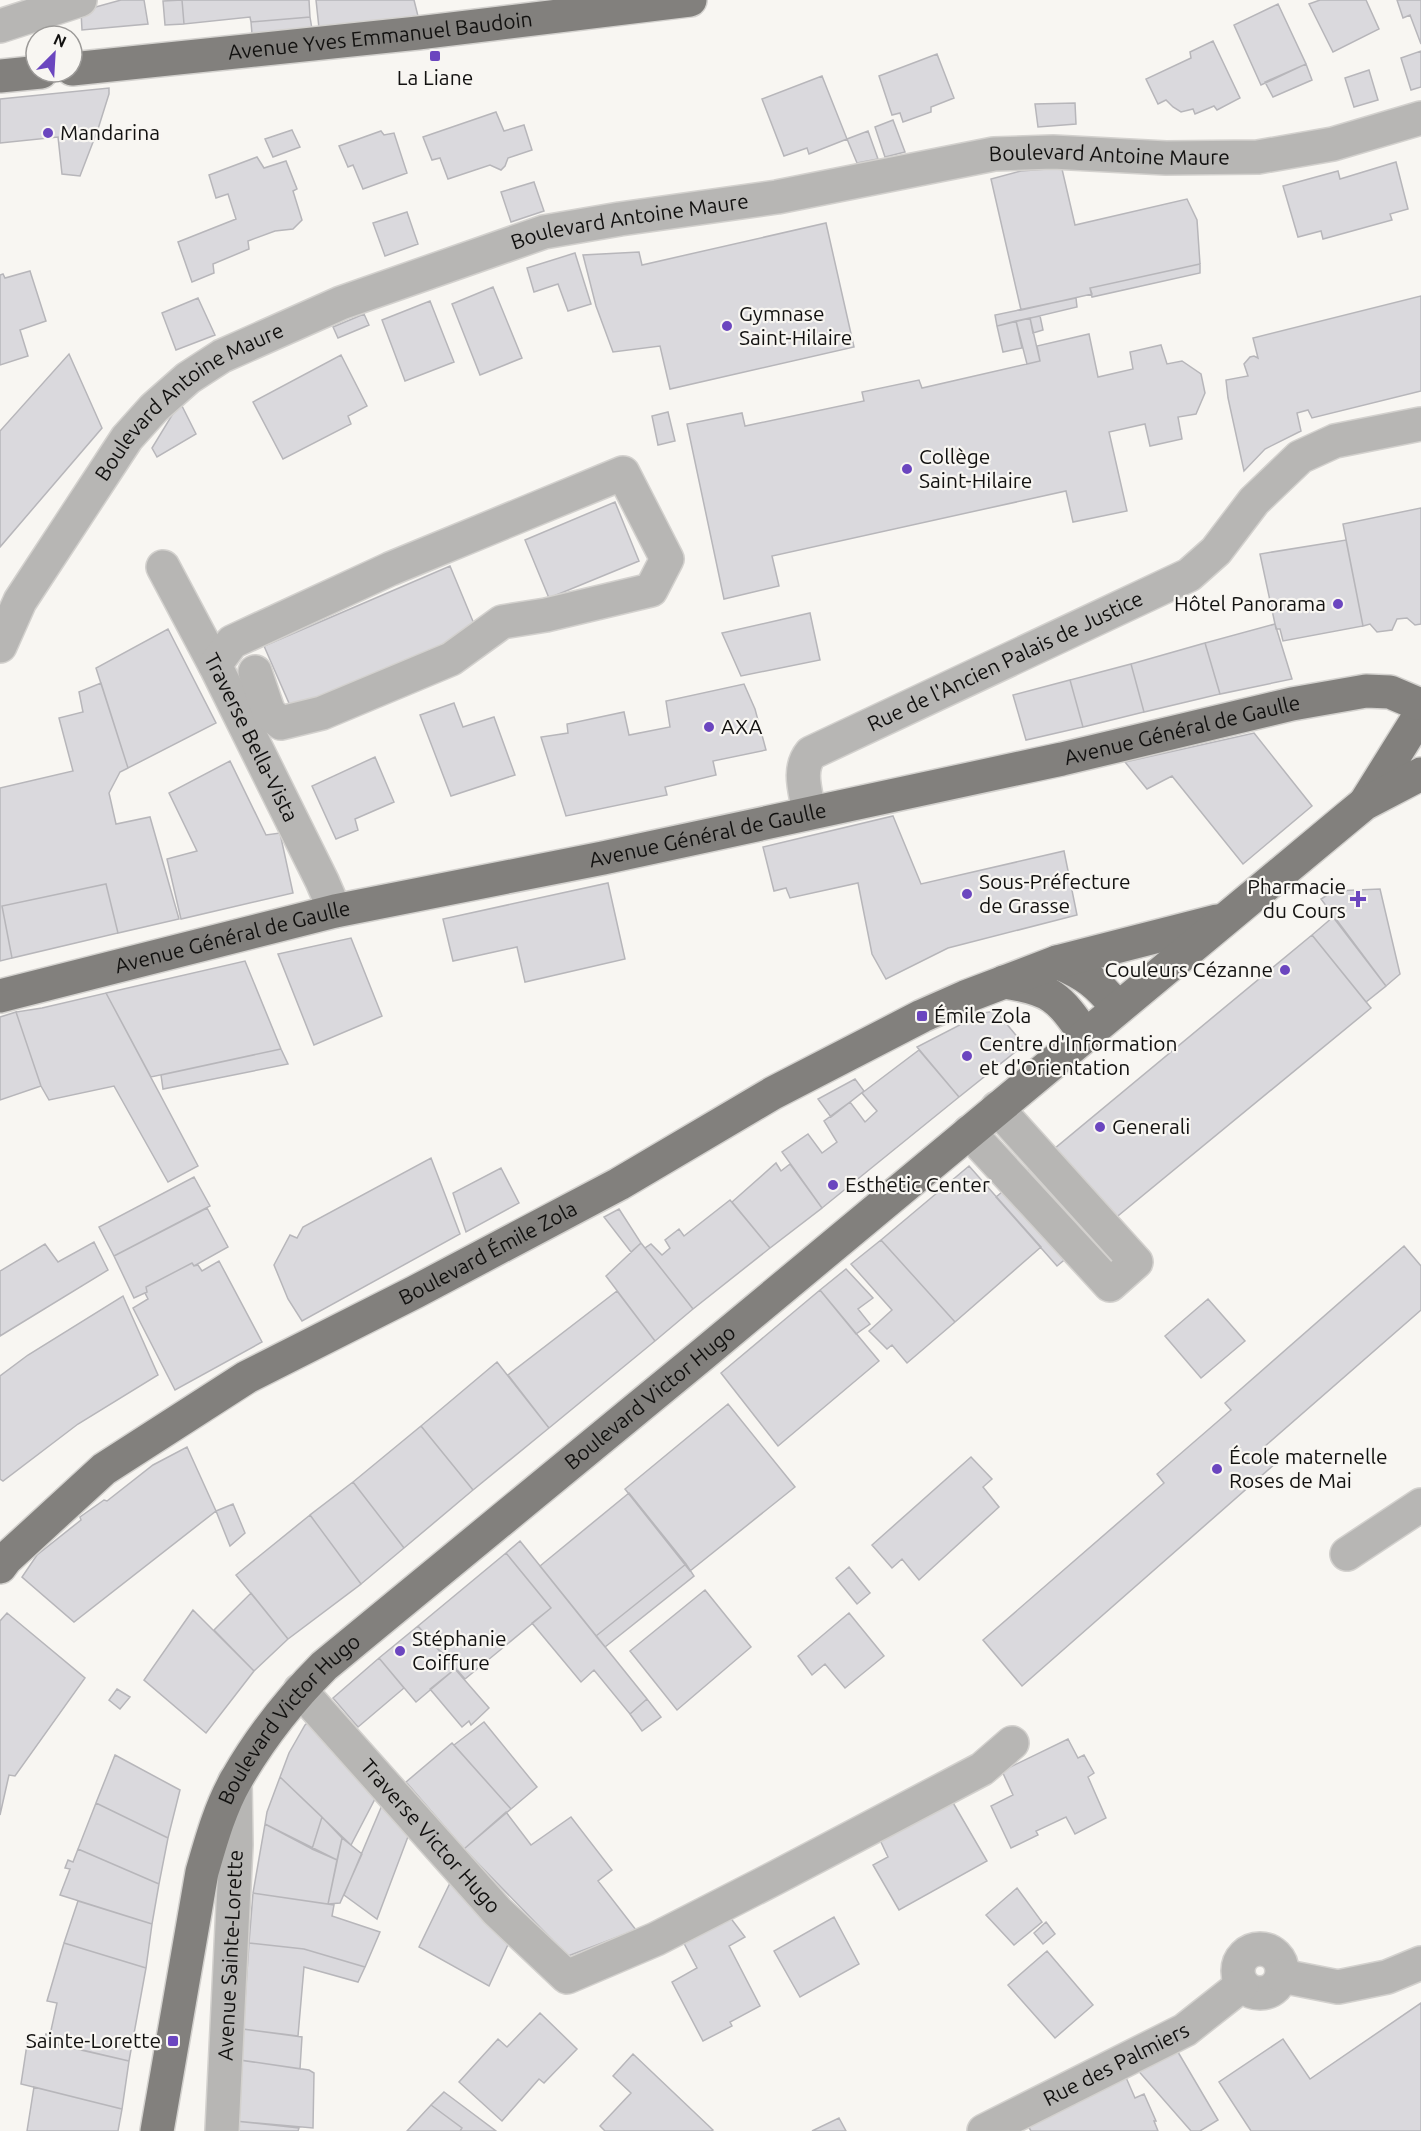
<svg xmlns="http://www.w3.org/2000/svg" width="1421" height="2131" font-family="Ubuntu,sans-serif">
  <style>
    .building { fill: #dad9dd; stroke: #b7b6ba; stroke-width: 1.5 }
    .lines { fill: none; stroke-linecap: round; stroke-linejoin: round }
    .minor-casing { stroke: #d3d1ce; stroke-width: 36 }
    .major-casing { stroke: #d3d1ce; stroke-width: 36 }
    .minor { stroke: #b7b6b4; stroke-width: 33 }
    .major { stroke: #82807d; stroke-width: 33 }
    .poi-dot { fill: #6b46bf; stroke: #f8f6f2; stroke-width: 2 }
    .labels { text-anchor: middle; stroke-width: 4.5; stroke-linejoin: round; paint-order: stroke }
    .street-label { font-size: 21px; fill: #121110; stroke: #f8f6f2 }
    .poi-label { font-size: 21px; fill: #121110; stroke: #f8f6f2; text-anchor: start }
  </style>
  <rect width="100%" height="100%" fill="#f8f6f2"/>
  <path class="building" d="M121,0H144L148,24L82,30L81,11Z
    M182,0H309L310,17L251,22L250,17L184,24Z
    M182,0L184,24L165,25L163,1Z
    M316,0H414L418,16L319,28Z
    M1320,0H1366L1379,29L1333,52L1309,4Z
    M1397,0H1421V44L1410,15L1403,18Z
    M1278,4L1306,64L1261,85L1234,25Z
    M310,17L312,29L252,34L251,22Z
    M1213,41L1240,98L1217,110L1214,106L1195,114L1193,109L1181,112L1173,107L1166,100L1158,104L1146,79L1191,58L1190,52Z
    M1421,51V87L1411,90L1401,58Z
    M937,54L954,98L931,107V112L903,122L900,113L892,115L879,76Z
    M1306,64L1312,80L1273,97L1265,82Z
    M1369,70L1378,100L1354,107L1345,78Z
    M822,76L847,139L809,154L807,148L784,156L762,99Z
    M109,88V94L98,129L80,176L62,174L58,137L0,143V99Z
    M1075,103L1076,124L1038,127L1035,104Z
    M496,112L504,131L524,125L532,150L508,158L505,166L501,170L490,165L448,179L440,158L432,160L423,137Z
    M893,120L905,152L885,157L875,127Z
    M292,130L300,147L273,157L265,139Z
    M381,131L384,135L394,133L407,173L363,189L353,165L348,167L339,146Z
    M868,131L878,159L857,163L847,139Z
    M257,157L264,168L286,161L297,189L293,191L302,220L293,229L275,231L248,241L249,249L213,264L214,273L192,282L178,242L236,219L228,194L216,198L209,175Z
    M1396,162L1408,209L1390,214L1392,220L1323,239L1321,231L1298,237L1283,186L1338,171L1340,179Z
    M1047,169H1062L1075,225L1187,199L1197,220L1200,264L1090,288L1092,294L1021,310L991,179L1021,171Z
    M534,182L544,211L511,222L501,192Z
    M407,212L418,244L385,256L373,223Z
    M826,223L854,347L670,389L660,346L613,352L596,306L583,255L639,252L642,265Z
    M575,253L591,304L568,311L558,284L534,292L527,268Z
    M1200,264V273L1092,297L1090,288Z
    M30,271L46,321L20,330L28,356L0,365V275L3,274L5,278Z
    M493,287L522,358L480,375L452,304Z
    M1421,296V391L1312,418L1308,410L1297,413L1301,431L1265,449L1244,471L1228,398L1226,380L1248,376L1244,364L1250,357L1254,356L1258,358L1253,338Z
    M198,298L215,335L176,350L162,313Z
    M1076,298L1077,307L997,326L995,315Z
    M430,301L454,362L405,381L382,320Z
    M364,314L369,325L338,338L333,327Z
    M1040,316L1043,330L1033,333L1030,318Z
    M1030,318L1040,361L1027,364L1016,321Z
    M1016,321L1022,348L1003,352L997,326Z
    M1089,334L1098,377L1133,369L1130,352L1161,345L1167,364L1182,361L1201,374L1205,393L1196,414L1178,417L1182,439L1150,446L1145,424L1109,432L1127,511L1073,522L1066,491L772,556L779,586L724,599L687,424L742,413L745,426L864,401L862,392L919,380L922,388L1040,361L1037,346Z
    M69,354L102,428L0,547V431Z
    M341,355L367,406L348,416L351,424L283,459L253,402Z
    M180,402L196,434L157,457L152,448Z
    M668,412L675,441L658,445L652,416Z
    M615,502L639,561L549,598L525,540Z
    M1421,508V624L1415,625L1407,618L1397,619L1392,630L1377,632L1370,624L1363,626L1343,524Z
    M1346,540L1363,626L1283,641L1280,629H1276L1275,624L1260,554Z
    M450,566L477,631L292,710L264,646Z
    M810,613L820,660L741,676L722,633Z
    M1275,624L1292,679L1220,694L1205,643Z
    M168,629L216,723L128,768L96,668Z
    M1205,643L1220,694L1144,712L1131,664Z
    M1131,664L1144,712L1083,727L1070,680Z
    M1070,680L1083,727L1026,740L1013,695Z
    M101,683L128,768L120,772L109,793L116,824L150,817L179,919L118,933L106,884L2,906L12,958L0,961V788L73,771L59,718L83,712L79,692Z
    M744,684L755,709L766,750L713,761L716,775L665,787L667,795L566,816L541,737L568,733L567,724L624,712L629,735L670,727L666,701Z
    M454,703L463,727L494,717L515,775L451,796L420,715Z
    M1254,733L1312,806L1243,864L1172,776L1147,789L1125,762Z
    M375,757L394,802L355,819L358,830L336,839L312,786Z
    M230,761L266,835L280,833L293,893L181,919L167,859L197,851L169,793Z
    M893,816L921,884L1064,851L1077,915L948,948L886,979L872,954L858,883L790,898L786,888L774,891L763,847Z
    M608,883L625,959L525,982L517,947L453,961L443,919Z
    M106,884L118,933L12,958L2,906Z
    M1380,889L1400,974L1386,986L1321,899L1334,891Z
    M1333,917L1386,986L1366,1002L1312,935Z
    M1312,935L1371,1008L1057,1266L996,1197Z
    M351,938L382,1016L314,1045L278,954Z
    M245,961L281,1049L151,1077L106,993Z
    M106,993L198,1166L168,1182L114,1086L49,1100L41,1086L16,1012L42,1008Z
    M996,1011L1024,1045L959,1097L917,1047L983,1013Z
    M16,1012L41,1086L0,1100V1017Z
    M281,1049L288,1064L163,1089L161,1075Z
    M919,1050L959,1097L822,1208L782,1152L808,1134L822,1153L837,1142L824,1121L850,1102L865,1122L877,1111L862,1093Z
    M855,1079L864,1091L831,1117L818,1099Z
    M431,1158L460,1234L302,1321L288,1299L274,1265L290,1235L297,1238L303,1227Z
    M776,1163L781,1171L790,1164L822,1208L770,1248L732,1202Z
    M969,1166L1041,1247L955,1322L881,1240Z
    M501,1168L519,1203L466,1232L453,1193Z
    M194,1177L210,1206L114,1256L99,1227Z
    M730,1200L770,1248L693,1309L645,1248L651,1244L662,1255L670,1248L665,1240L679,1229L684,1236Z
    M207,1208L228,1247L194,1266L192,1263L146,1287L147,1292L134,1298L114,1256Z
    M619,1209L641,1243L631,1252L604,1217Z
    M881,1240L955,1322L907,1363L892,1345L887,1349L869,1331L892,1310L851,1264Z
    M94,1242L108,1270L0,1336V1271L45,1244L58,1262Z
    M641,1243L693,1309L655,1341L606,1276Z
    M1404,1246L1421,1266V1310L1264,1447L1276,1463L1022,1686L983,1640L1164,1483L1157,1474L1231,1410L1225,1403Z
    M219,1261L262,1342L175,1390L133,1308L148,1299L145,1293L147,1292L146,1287L192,1263L194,1266L198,1265L202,1271Z
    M846,1269L873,1298L858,1309L870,1324L856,1334L820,1290Z
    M820,1290L879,1361L778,1446L721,1373Z
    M617,1291L655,1341L549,1428L508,1375Z
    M123,1296L158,1375L78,1424L3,1481L0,1479V1376L28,1355Z
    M1208,1299L1245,1341L1201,1378L1165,1336Z
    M497,1362L549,1428L473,1490L421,1426Z
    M728,1404L795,1487L690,1571L625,1489Z
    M421,1426L473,1490L404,1548L353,1482Z
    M187,1447L216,1511L74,1622L22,1577L37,1555L81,1520L80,1517L104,1500L107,1501L153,1465Z
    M971,1457L992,1479L983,1487L999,1507L919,1580L902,1559L892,1568L872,1545Z
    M353,1482L404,1548L361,1584L310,1515Z
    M629,1493L686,1564L596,1636L540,1566Z
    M233,1504L245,1533L230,1546L216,1511Z
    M310,1515L361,1584L288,1639L236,1575Z
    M520,1541L647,1699L630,1714L594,1670L581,1682L532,1623L551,1608L506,1553Z
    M506,1553L551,1608L465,1679L418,1626Z
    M686,1564L694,1576L605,1647L596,1636Z
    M849,1567L870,1593L857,1604L836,1578Z
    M705,1590L751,1647L677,1710L630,1651Z
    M251,1593L288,1639L254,1671L214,1630Z
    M193,1610L254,1671L206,1733L144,1680Z
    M7,1613L85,1678L15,1776L9,1775L0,1815V1621Z
    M849,1613L884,1656L845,1688L825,1664L812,1675L798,1656Z
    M418,1626L455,1669L416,1702L379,1658Z
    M379,1658L404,1688L358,1727L333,1698Z
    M455,1669L489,1708L471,1725L469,1721L462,1727L430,1689Z
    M117,1689L130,1697L120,1709L109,1700Z
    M647,1699L661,1717L642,1731L630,1714Z
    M313,1718L377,1795L351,1845L280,1777L289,1753L305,1725Z
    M484,1722L537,1787L511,1809L454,1745Z
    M1068,1739L1078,1758L1084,1755L1094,1773L1088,1777L1106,1818L1075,1834L1066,1817L1036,1831L1038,1835L1011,1848L991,1806L1013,1795L1002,1771Z
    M452,1743L511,1809L464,1849L406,1782Z
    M115,1755L180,1790L168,1838L96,1803Z
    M280,1777L322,1817L312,1849L265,1824L267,1812Z
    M952,1801L987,1861L899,1910L873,1865L888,1857L880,1840Z
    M96,1803L168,1838L159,1884L78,1849Z
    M383,1803L409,1834L377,1919L344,1895Z
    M506,1812L531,1845L571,1817L612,1870L598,1881L636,1930L568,1956L464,1849Z
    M322,1817L342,1838L337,1860L312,1849Z
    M265,1824L337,1860L328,1904L253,1893Z
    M342,1838L362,1854L340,1903L328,1904Z
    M78,1849L159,1884L152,1924L60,1895L70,1869L65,1868L68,1860L73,1862Z
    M451,1881L511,1938L489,1986L419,1947Z
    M1017,1888L1042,1922L1014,1945L986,1915Z
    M253,1893L334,1905L332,1916L380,1932L365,1967L304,1949L249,1943Z
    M78,1901L152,1924L146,1968L64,1943Z
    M723,1908L745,1937L729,1946L760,2006L730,2022L732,2026L703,2041L672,1982L697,1968L678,1932Z
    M834,1917L859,1964L800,1997L774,1951Z
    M1046,1922L1055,1934L1043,1944L1034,1933Z
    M64,1943L146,1968L129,2061L44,2041L46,2034L50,2035L57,2003L47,2001Z
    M249,1943L304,1949L365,1967L358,1982L304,1967L298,2036L243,2029Z
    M1047,1951L1093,2005L1055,2038L1008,1985Z
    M1421,2003V2131H1251L1219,2082L1283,2039L1310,2079Z
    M540,2013L577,2049L544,2083L539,2079L502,2121L459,2082L498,2039L507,2047Z
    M243,2029L302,2037L300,2069L240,2060Z
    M28,2038L129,2061L122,2109L21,2084Z
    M1175,2047L1218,2120L1200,2131H1191L1135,2067Z
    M633,2054L713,2130L711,2131H605L600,2126L631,2093L613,2076Z
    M240,2060L309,2070L314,2073L313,2128L235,2121Z
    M1124,2073L1135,2098L1144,2094L1156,2121H1154L1158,2131H1031L1025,2121Z
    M34,2087L122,2109L118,2131H27Z
    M444,2092L496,2131H460L462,2128L431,2105Z
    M431,2105L462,2128L460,2131H407Z
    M839,2118L846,2131H812Z
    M235,2121L299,2128L298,2131H235Z"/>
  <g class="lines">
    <defs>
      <g id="minor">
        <path d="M0,26L80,0"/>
        <path id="s1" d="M163,567L215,665L322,881L335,911"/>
        <path id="s2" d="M0,646L20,601L127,438L154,408L188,378L222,356L341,303L544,232L620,219L777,197L994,154L1053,152L1166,158L1258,157L1333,144L1421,118"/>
        <path d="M215,665L232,642L390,569L623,473L667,559L651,590L546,615L502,622L451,659L322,713L281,723L269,713L255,672"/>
        <path id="s3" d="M809,812C806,792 797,770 811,753L1189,575L1216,551L1254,501L1300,457L1335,441L1421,424"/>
        <path d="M969,1132L1110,1285L1136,1262L997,1108"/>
        <path d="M1347,1554L1421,1505"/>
        <path id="s4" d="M300,1690L497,1911L567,1977L656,1939L775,1878L982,1769L1012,1743"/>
        <circle cx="1260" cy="1971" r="22"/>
        <path d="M1282,1976L1338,1987L1387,1977L1421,1963"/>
        <path id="s5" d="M222,2131L236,1845L235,1781"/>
        <path id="s6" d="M984,2131L1185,2030L1242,1985"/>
      </g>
      <g id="major">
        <path id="s7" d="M72,69L418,33L690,0"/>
        <path d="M0,76L41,72"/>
        <path d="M1365,803L1418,718"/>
        <path d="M1057,962C1087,975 1097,983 1118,1008"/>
        <path d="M1004,982C1051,989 1059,997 1085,1035"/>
        <path id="s8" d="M0,996L335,911L603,858L1062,759L1292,704L1366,691L1390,692L1416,703"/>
        <path id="s9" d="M0,1567L6,1559L104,1469L247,1377L415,1292L619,1184L773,1093L922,1016L965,997L1057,962L1217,921"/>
        <path id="s10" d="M157,2131L202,1872C211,1841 220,1808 236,1780C260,1738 290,1700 324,1666L702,1355L1347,818L1364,804L1421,774"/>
      </g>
    </defs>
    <use href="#minor" class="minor-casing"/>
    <use href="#major" class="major-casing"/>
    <use href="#minor" class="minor"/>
    <use href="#major" class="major"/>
  </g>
  <g class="poi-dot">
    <rect x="429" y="50" width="12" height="12" rx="3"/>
    <circle cx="48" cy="133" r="6"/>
    <circle cx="727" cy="326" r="6"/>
    <circle cx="907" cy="469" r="6"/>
    <circle cx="1338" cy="604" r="6"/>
    <circle cx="709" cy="727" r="6"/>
    <circle cx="967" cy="894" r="6"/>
    <path d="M1355 890h6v6h6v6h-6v6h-6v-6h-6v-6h6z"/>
    <circle cx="1285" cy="970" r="6"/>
    <rect x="916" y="1010" width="12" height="12" rx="3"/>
    <circle cx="967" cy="1056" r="6"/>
    <circle cx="1100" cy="1127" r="6"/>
    <circle cx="833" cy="1185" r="6"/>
    <circle cx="1217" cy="1469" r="6"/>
    <circle cx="400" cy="1651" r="6"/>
    <rect x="167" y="2035" width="12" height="12" rx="3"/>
  </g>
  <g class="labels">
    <g class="street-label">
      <text dy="7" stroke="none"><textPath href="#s7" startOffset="310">Avenue Yves Emmanuel Baudoin</textPath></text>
      <text dy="7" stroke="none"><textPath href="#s2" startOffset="1288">Boulevard Antoine Maure</textPath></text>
      <text dy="7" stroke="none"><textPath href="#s2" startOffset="802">Boulevard Antoine Maure</textPath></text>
      <text dy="7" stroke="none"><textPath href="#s2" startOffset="316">Boulevard Antoine Maure</textPath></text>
      <text dy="7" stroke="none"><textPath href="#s3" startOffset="276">Rue de l'Ancien Palais de Justice</textPath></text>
      <text dy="7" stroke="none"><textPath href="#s8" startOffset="1212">Avenue Général de Gaulle</textPath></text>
      <text dy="7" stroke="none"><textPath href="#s1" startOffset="192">Traverse Bella-Vista</textPath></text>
      <text dy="7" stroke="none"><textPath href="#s8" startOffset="726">Avenue Général de Gaulle</textPath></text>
      <text dy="7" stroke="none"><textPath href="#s8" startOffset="240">Avenue Général de Gaulle</textPath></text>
      <text dy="7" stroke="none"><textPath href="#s9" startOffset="584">Boulevard Émile Zola</textPath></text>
      <text dy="7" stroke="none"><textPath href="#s10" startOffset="928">Boulevard Victor Hugo</textPath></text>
      <text dy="7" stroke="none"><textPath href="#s10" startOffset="442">Boulevard Victor Hugo</textPath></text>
      <text dy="7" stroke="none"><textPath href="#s4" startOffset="196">Traverse Victor Hugo</textPath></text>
      <text dy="7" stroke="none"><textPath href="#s5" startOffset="176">Avenue Sainte-Lorette</textPath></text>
      <text dy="7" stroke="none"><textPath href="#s6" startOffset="148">Rue des Palmiers</textPath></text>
    </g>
    <g class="poi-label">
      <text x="435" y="85" text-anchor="middle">La Liane</text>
      <text x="60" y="140">Mandarina</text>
      <text x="739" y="321">Gymnase<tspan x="739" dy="24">Saint-Hilaire</tspan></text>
      <text x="919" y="464">Collège<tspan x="919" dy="24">Saint-Hilaire</tspan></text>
      <text x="1326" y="611" text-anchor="end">Hôtel Panorama</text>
      <text x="721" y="734">AXA</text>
      <text x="979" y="889">Sous-Préfecture<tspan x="979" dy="24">de Grasse</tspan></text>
      <text x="1346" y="894" text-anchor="end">Pharmacie<tspan x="1346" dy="24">du Cours</tspan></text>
      <text x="1273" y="977" text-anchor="end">Couleurs Cézanne</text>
      <text x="934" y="1023">Émile Zola</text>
      <text x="979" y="1051">Centre d'Information<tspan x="979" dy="24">et d'Orientation</tspan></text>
      <text x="1112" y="1134">Generali</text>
      <text x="845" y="1192">Esthetic Center</text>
      <text x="1229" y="1464">École maternelle<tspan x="1229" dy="24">Roses de Mai</tspan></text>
      <text x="412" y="1646">Stéphanie<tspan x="412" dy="24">Coiffure</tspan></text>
      <text x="161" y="2048" text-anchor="end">Sainte-Lorette</text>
    </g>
  </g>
  <g transform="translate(54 54) rotate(24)"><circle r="28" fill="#f8f6f2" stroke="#9c9a98" stroke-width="1.5"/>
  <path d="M0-4.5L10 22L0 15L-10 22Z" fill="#6b46bf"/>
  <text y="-9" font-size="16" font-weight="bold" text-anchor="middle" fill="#121110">N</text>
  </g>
</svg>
